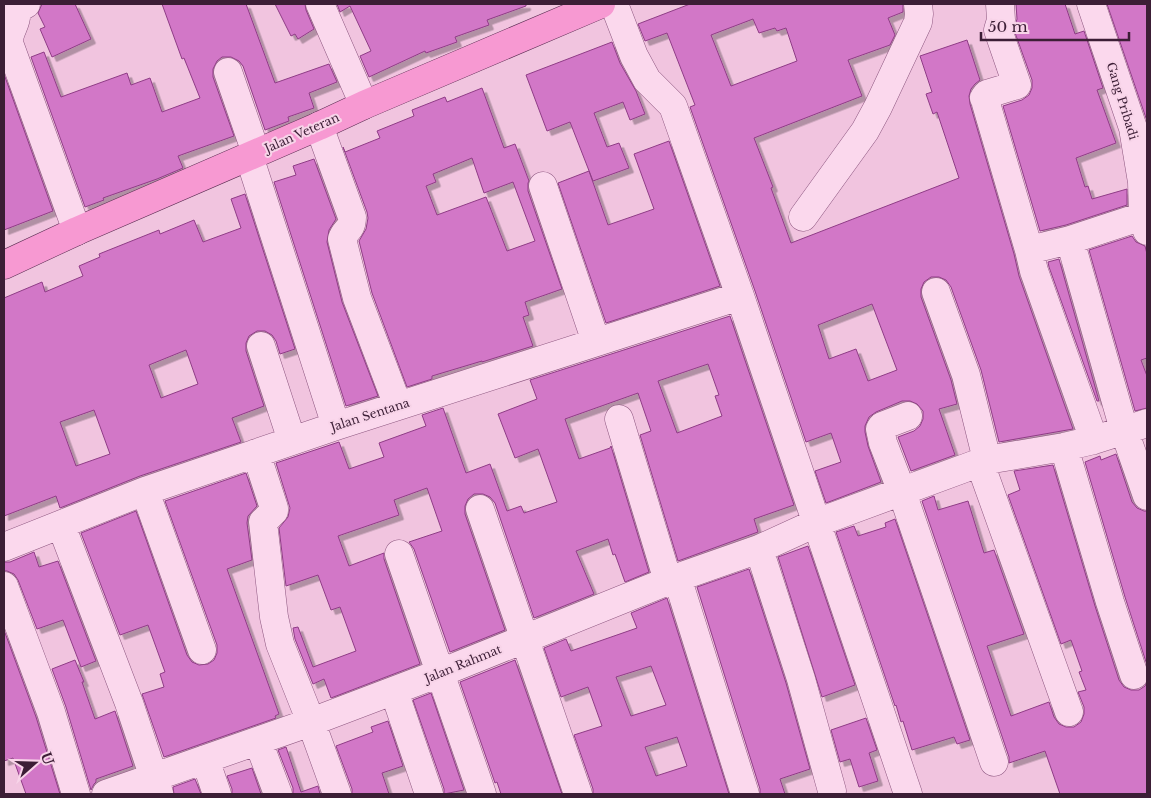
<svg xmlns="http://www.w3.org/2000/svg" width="1151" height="798" font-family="'Libre Baskerville',serif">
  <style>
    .building { fill: #d277c7; stroke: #8f3c86; fill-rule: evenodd; filter: url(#shadow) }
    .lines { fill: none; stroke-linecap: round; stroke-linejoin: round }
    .minor-casing { stroke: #8e5881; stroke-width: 29 }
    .major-casing { stroke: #5b2d53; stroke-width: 29 }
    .minor { stroke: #fbd8ed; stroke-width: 28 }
    .major { stroke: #f799d2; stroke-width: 28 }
    .labels { text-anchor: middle; stroke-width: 4; stroke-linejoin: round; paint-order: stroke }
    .street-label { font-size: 12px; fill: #3c1e36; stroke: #f8d4e9 }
  </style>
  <defs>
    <filter id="shadow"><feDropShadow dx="4.5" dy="4.5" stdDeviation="0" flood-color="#0004"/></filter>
  </defs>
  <rect width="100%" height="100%" fill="#f1c4df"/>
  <path class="building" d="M42,4H75L91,39L52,57L40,29L45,27L38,13Z
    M162,4H246L275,83L329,64L337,82L309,93L314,108L288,117L289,121L265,130L243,66L239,61L231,57H222L217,61L213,69V77L234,136L178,156L183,168L157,179L103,198L104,200L85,207L31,57L44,52L61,97L127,73L131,85L150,78L162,112L200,98L184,58L182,59Z
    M275,4H305L306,10L314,29L298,39L295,34L291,36Z
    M337,4H526V6L487,20L489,25L455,37L457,42L426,53L425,51L369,77L360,56L371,51L350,6L340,12Z
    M690,4H903V12L888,18L895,35L890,45L848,60L862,96L754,138L773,187L771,188L791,243L959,178L937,112L933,114L926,94L932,92L920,56L967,40L980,80L975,84L971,89L969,96L970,104L1014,254L1019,276L1073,429L999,442L981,370L951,287L946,280L939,277H931L924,282L921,289V297L951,380L957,404L939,409L955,455L911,471L898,437L914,431L920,426L923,419V411L917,404L910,401H902L876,412L869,417L865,426V432L868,446L881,482L826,503L815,471L841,462L831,433L806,442L755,291L690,107L695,105L667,33L645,41L638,24ZM753,19L759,33L775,28L777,31L786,28L797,61L731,86L711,35ZM872,304L897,370L868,381L856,349L829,359L818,325Z
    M1016,4H1065L1075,34L1084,31L1103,88L1097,90L1116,143L1076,158L1085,187L1088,186L1092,199L1127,189V205L1066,225L1040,231L1003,106L1022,100L1029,95L1032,88V80L1014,30L1017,19Z
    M1107,4H1147V121Z
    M612,42L620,63L636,91L645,114L630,120L623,102L594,113L607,147L619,143L629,168L593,181L570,122L547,131L526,75Z
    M4,74L53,211L4,230Z
    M482,88L504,148L515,144L529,181L528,183V191L562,289L525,302L529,315L523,317L533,346L482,362V361L432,376V379L407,387L372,293L359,241L366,229L368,218L367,212L343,147L345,152L380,138L377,131L414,116L412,110L445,97L447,102ZM472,158L484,193L513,182L535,241L507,251L486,197L437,215L426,186L436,182L433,174Z
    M669,141L720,286L606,323L558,183L589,171L608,225L654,209L634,154Z
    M314,159L336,219L329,230L327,242L342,302L378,396L346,406L274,182L296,175L293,166Z
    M245,194L295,349L280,354L276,341L272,335L265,331H257L249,336L246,343V351L264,406L232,418L241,442L140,476L60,508L56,496L4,516V298L42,282L45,292L83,276L79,266L100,257L99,254L159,230L160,234L194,220L203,242L241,228L231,199ZM186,350L198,384L161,398L149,365ZM94,410L110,454L76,466L60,422Z
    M1132,236L1136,242L1145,246L1147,254V358L1141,360L1147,376V408L1135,411L1089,250Z
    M1059,259L1099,401H1097L1049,267L1048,262Z
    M730,316L794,505L754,519L758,532L678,561L640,435L651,431L638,393L565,419L579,459L610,448L611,446L649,572L625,582L615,554L613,555L608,539L576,551L594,594L534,618L495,503L490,497L483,494H474L468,499L465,506V514L505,630L450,652L414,549L409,542L442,531L427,488L394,500L399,515L338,536L349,566L384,553V559L420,664L331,698L324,679L313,684L295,639L293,628L298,627L313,667L356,651L340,607L331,610L318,575L286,586L279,528L288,517L290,508L276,463L339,442L349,469L384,457L379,443L426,426L422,415L443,408L466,473L490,464L507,511L521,506L524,513L557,502L538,449L515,458L498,414L537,399L530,380ZM708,364L719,395L715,396L722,416L677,433L658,381Z
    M1116,454L1132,502L1137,508L1144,511H1147V665L1125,597L1085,462L1100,456L1101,460Z
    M1053,465L1095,606L1119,680L1124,687L1131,690H1139L1145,686L1147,682V794H1060L1045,751L1009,763V757L922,501L934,496L938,510L968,501L984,553L994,550L1024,634L987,646L1011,716L1049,702L1054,717L1059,724L1066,727H1074L1081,722L1084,714V707L1078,692L1086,690L1079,672L1082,671L1071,640L1061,644L1008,495L1020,490L1014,471Z
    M246,473L257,506L248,516L247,523L252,560L227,569L279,714L275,716L276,718L164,757L142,694L164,687L160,674L165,672L148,625L120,635L81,533L136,511L187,655L192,662L199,665L208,664L214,660L217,653V645L165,501Z
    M895,519L970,740L957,744L954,737L912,750L903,721L901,722L896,705L895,706L836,532L854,526L858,536L886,527L885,523Z
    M808,546L855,685L822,697L778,557Z
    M34,552L39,567L58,561L96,661L81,667L63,620L37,629L18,580L14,574L7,571H4V562H10Z
    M749,569L786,683L810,769L780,779L785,794H760V789L697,587Z
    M667,598L729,794H593V789L574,735L602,726L588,687L561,697L544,648L566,639L571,651L637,628L631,613ZM651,666L666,705L631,716L616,677ZM677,737L687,766L656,776L645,747Z
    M4,630L36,717L60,794H26L13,758L4,761Z
    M75,660L84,682H82L95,719L115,711L133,766L96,779V782L94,784L91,790L66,707L52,669Z
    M515,660L562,794H501L497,782L495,783L460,682Z
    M431,693L464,790L444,794V789L413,700Z
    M866,718L877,750L869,753L878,781L859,787L850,759L840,762L831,730Z
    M388,721L403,766L382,773L389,794H352V789L336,746L373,732L371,727Z
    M286,747L301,792L318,786L320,794H293V788L278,750Z
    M252,768L261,794H232V789L227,776Z
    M195,779L201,794H174L173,787Z"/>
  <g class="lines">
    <defs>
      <path id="minor" d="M26,4L16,10C18,24 8,31 9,43L77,231
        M320,4L364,105
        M614,4L634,56L647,80L673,106L740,296L908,794
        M1000,4L1001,20L998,30L1017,85L987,94L984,98L985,100L1029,250L1034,271L1094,440
        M1091,4L1133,128L1142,182L1143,216L1147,231
        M228,72L256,153
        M319,126L352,217C352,231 345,229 342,239L357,298L398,406
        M249,156L336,426
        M543,186L596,342
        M803,217L865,131L878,107L918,22L919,14L918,4
        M1070,240L1124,430L1147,496
        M1029,250L1070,240L1143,216L1147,219
        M936,292L966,375L987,460
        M261,346L292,441
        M908,416L882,426L880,429L883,443L902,492L994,762
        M619,419L668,581
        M1064,447L1110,602L1134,675
        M256,453L274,508V511L263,522L274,617L280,644L311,722L337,794
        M980,463L1069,712
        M145,491L202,650
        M480,509L578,794
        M61,525L129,703L159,793
        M4,547L145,491L336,426L740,296
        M759,549L801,679L832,791
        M399,554L482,794
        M677,577L745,794
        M4,586L51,712L76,794
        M394,691L429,794
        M258,741L278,794
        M205,759L217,794
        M106,794L311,722L440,673L668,581L759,549L816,523L987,460L1064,447L1094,440L1147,423"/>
      <path id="major" d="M4,265L77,231L319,126L364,105L601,4"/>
    </defs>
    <use href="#minor" class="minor-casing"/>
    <use href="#major" class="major-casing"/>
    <use href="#minor" class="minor"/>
    <use href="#major" class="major"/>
  </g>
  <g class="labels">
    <g class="street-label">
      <text transform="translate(1122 101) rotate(73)" y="4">Gang Pribadi</text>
      <text transform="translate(302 133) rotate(-24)" y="4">Jalan Veteran</text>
      <text transform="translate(370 415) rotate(-18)" y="4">Jalan Sentana</text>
      <text transform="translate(463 664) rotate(-22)" y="4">Jalan Rahmat</text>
    </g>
  </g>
  <rect width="1151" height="798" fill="none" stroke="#3c1e36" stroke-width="10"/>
  <g transform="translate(35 763) rotate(70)" stroke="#f8d4e9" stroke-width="4" paint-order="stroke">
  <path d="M0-4L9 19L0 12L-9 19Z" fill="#3c1e36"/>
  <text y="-8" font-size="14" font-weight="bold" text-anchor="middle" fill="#3c1e36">U</text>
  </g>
  <path d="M981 32v8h148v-8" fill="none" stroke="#3c1e36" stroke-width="2.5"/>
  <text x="988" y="32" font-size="15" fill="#3c1e36" stroke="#f8d4e9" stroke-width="4" paint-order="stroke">50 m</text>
</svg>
